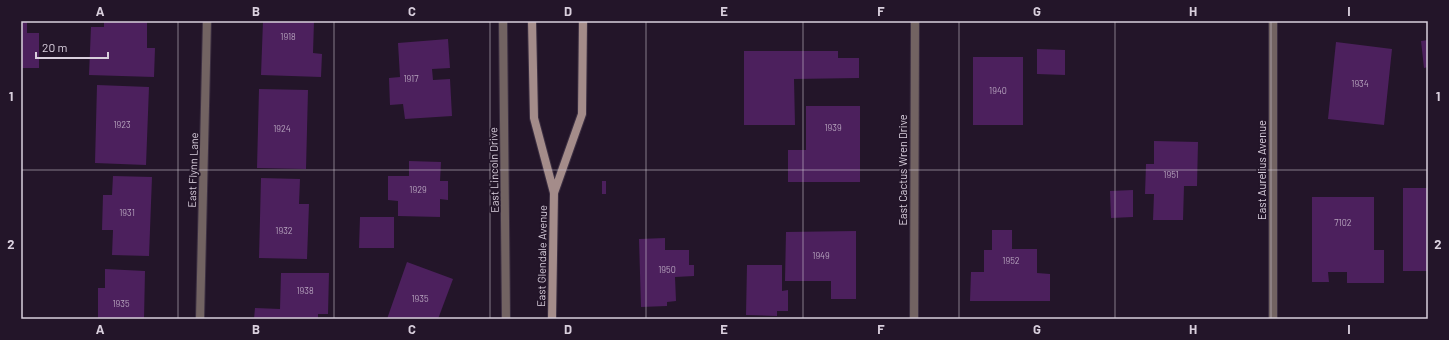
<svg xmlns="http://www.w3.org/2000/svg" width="1449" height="340" font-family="Barlow,sans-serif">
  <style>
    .building { fill: #4c205d }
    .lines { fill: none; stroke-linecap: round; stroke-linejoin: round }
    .street-casing { stroke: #3c2f42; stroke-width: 10 }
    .secondary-casing { stroke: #3c2f42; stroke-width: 10 }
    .street { stroke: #726362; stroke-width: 8 }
    .secondary { stroke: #a48c8a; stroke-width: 8 }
    .grid { fill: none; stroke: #d9cfdd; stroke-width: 1; stroke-opacity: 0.55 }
    .labels { text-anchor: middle; stroke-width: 3.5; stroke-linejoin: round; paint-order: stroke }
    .number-label { font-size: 9px; fill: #b6a3bd }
    .street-label { font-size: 11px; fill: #d9cfdd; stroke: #231529 }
    .neatline { fill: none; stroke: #d9cfdd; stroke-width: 1.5 }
    .grid-label { font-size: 13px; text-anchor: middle; font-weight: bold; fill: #d9cfdd }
  </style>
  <rect width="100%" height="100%" fill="#231529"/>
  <path class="building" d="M21,21H27V33H39V68H21Z
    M104,21H147V48H155L154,77L89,75L91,27H104Z
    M263,21H314L313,53L322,54L321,77L261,75Z
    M448,39L450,68L432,69L433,80L450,79L452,116L405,119L403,104L390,105L389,78L400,77L398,43Z
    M1428,40V67L1424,68L1421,41Z
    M1336,42L1392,49L1384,125L1328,119Z
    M1037,49L1065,50V75L1037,74Z
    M744,51H838V58H859V78L794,79L795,125H744Z
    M973,57H1023V125H973Z
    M97,85L149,87L146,165L95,163Z
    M259,89L308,90L306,169L257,168Z
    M806,106H860V182H788V150H806Z
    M1154,141L1198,142L1197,186H1184L1183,220H1153L1154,194H1145L1146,164H1154Z
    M409,161L441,162L440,181H448V200L440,199V217L398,216V201L388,200V176H409Z
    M113,176L152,177L149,256L112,255L113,230H102L103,195H112Z
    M261,178L300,179L299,204H309L307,259L259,258Z
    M602,181H606V194H602Z
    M1403,188H1428L1427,271H1403Z
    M1133,190V217L1111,218L1110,191Z
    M1312,197H1374V250H1384V283H1347V272H1328L1329,282H1312Z
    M360,217H394V248H359Z
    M992,230H1012V249H1037V273L1050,274V301H970L971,272H984V250H992Z
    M856,231V299H831V281H785L786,232Z
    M665,238V250H689V265H694V276L675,277L676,301L667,302V306L641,307L639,239Z
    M407,262L453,279L438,319H387Z
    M747,265H782V291L788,290V311H777V316L746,315Z
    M105,269L145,271L144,319H98V288H105Z
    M281,273H329L328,314H318V319H254L255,308L280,309Z"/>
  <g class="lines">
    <defs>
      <path id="street" d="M503,21L506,319
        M1273,21V319
        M200,319L207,21
        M914,319L915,21"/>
      <path id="secondary" d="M532,21L534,118L554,193L552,319
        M554,193L582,114L583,21"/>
    </defs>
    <use href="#street" class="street-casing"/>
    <use href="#secondary" class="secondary-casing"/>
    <use href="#street" class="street"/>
    <use href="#secondary" class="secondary"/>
  </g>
  <path class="grid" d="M178,21V319M334,21V319M490,21V319M646,21V319M803,21V319M959,21V319M1115,21V319M1271,21V319M21,170H1428"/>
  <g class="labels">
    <g class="number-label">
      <text x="288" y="40">1918</text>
      <text x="411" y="82">1917</text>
      <text x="1360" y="87">1934</text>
      <text x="998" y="94">1940</text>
      <text x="122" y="128">1923</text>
      <text x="833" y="131">1939</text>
      <text x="282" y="132">1924</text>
      <text x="1171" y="178">1951</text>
      <text x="418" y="193">1929</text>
      <text x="127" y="216">1931</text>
      <text x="1343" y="226">7102</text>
      <text x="284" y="234">1932</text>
      <text x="821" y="259">1949</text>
      <text x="1011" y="264">1952</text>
      <text x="667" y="273">1950</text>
      <text x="305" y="294">1938</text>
      <text x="420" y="302">1935</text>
      <text x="121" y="307">1935</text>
    </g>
    <g class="street-label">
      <text transform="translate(193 170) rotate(-88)" y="4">East Flynn Lane</text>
      <text transform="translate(494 170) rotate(-91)" y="4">East Lincoln Drive</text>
      <text transform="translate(903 170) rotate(-90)" y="4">East Cactus Wren Drive</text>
      <text transform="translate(1262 170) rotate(-90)" y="4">East Aurelius Avenue</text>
      <text transform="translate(542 256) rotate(-89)" y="4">East Glendale Avenue</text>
    </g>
  </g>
  <rect width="1449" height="340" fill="none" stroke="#231529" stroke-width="44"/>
  <path d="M36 52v6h72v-6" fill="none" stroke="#d9cfdd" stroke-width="2"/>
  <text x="42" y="52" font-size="12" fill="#d9cfdd" stroke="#231529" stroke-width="3" paint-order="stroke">20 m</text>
  <rect x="22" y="22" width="1405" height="296" class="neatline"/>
  <g class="grid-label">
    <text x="100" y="16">A</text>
    <text x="256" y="16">B</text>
    <text x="412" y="16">C</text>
    <text x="568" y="16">D</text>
    <text x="724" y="16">E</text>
    <text x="881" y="16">F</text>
    <text x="1037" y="16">G</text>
    <text x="1193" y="16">H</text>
    <text x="1349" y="16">I</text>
    <text x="11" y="101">1</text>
    <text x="1438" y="101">1</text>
    <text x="11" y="249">2</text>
    <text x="1438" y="249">2</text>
    <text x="100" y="334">A</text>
    <text x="256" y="334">B</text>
    <text x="412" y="334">C</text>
    <text x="568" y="334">D</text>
    <text x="724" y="334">E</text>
    <text x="881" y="334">F</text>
    <text x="1037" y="334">G</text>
    <text x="1193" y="334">H</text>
    <text x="1349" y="334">I</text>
  </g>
</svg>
